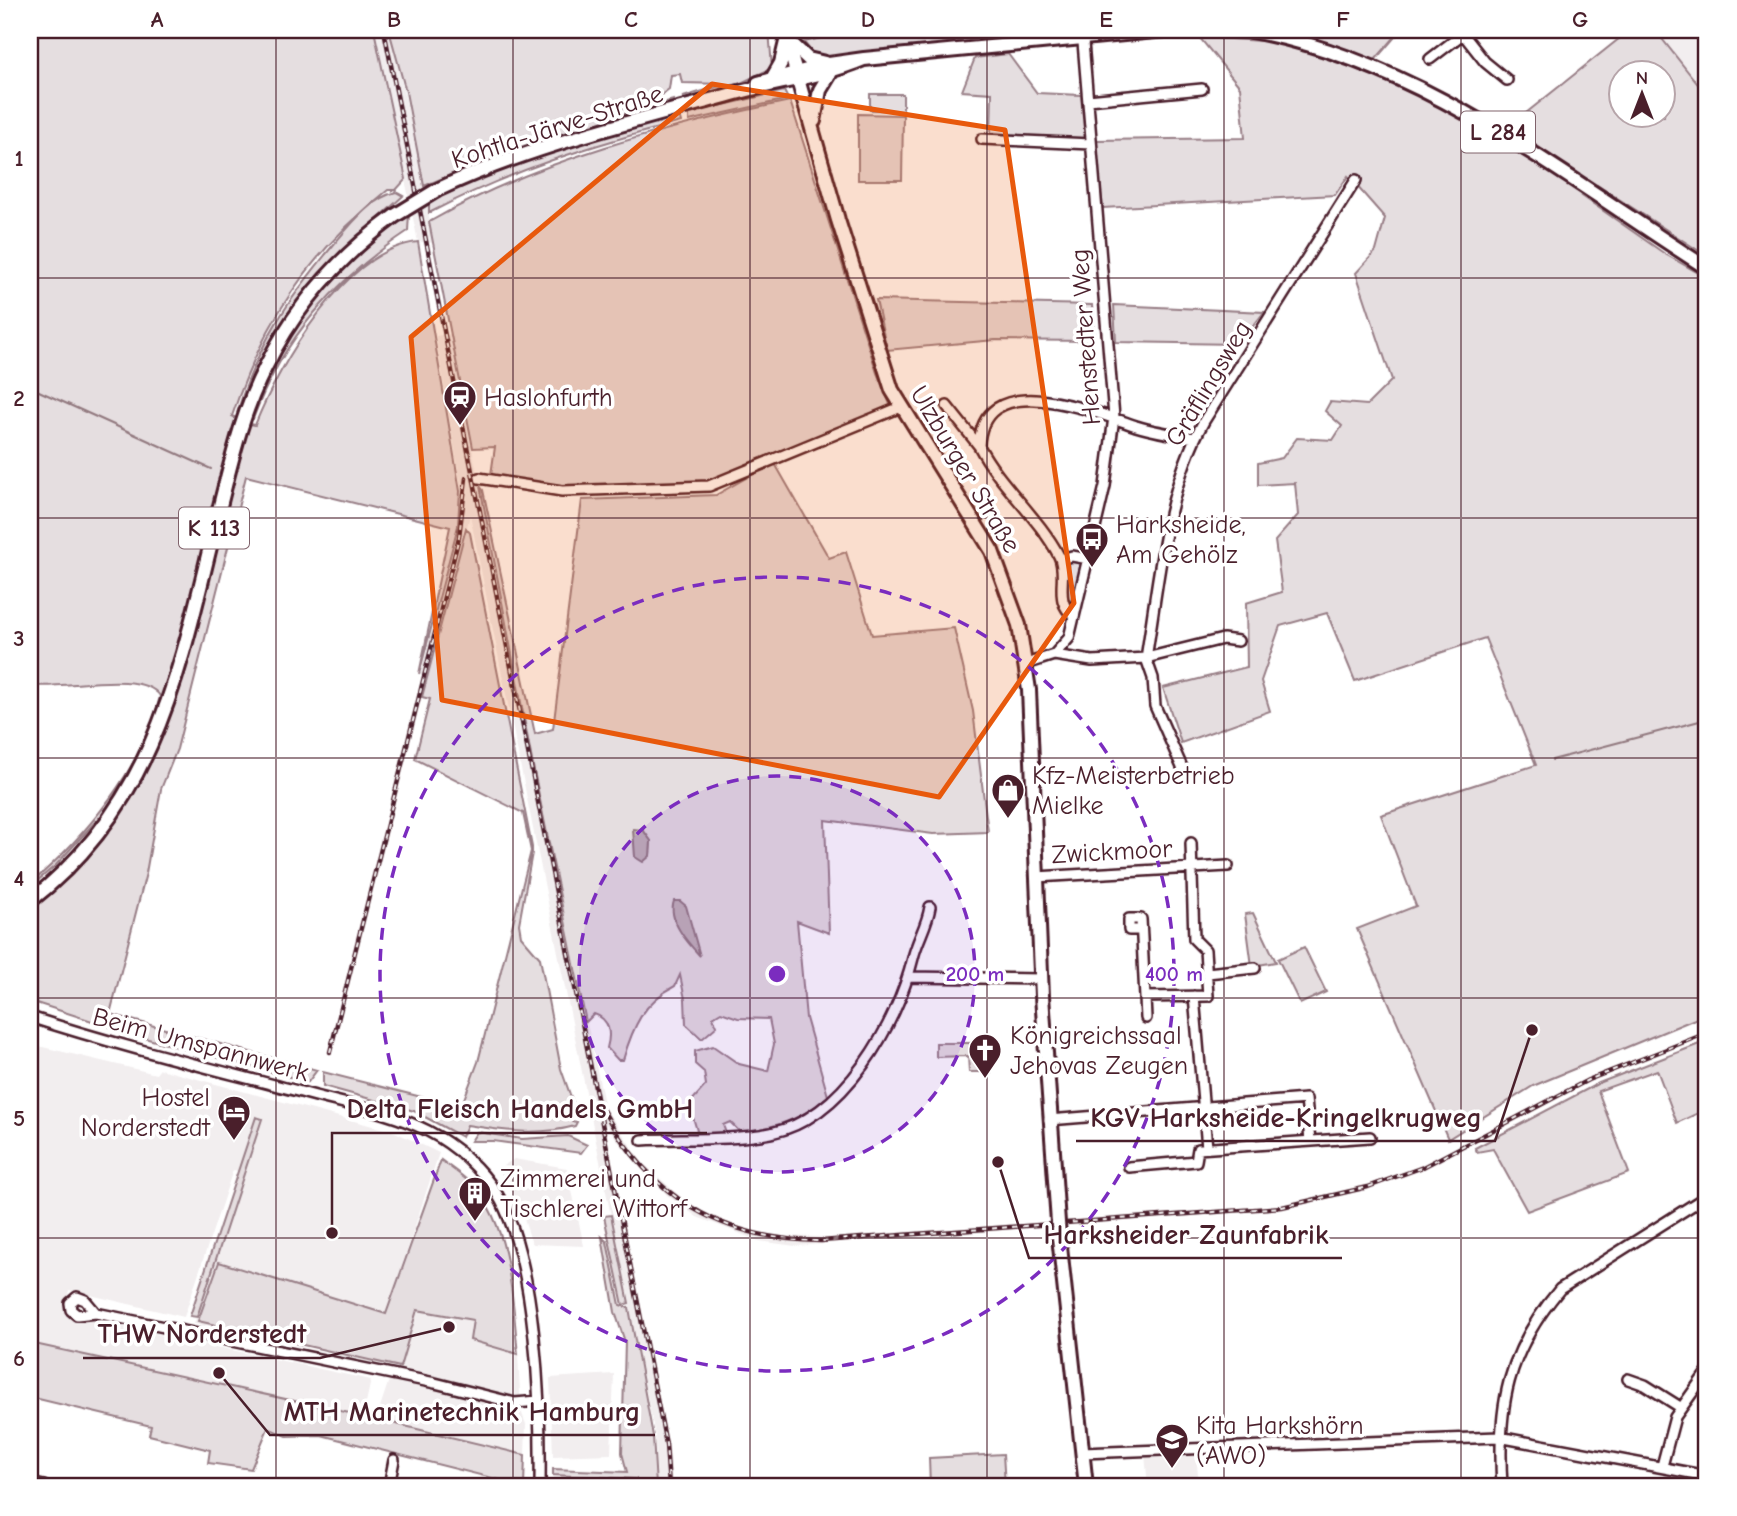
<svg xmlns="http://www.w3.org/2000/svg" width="1737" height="1516" font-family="'Comic Neue',sans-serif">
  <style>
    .built { fill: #f2eeef }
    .green { fill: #e5dee0; stroke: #987e86; stroke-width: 2; fill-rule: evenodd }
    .water { fill: #c1b3b6; stroke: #91787e; stroke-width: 2 }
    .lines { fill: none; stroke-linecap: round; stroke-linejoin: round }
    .stream { stroke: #91787e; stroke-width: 2 }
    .minor-casing { stroke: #4a1f2b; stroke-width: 14 }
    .major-casing { stroke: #4a1f2b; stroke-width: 18 }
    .minor { stroke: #fff; stroke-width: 9 }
    .major { stroke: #fff; stroke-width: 12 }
    .rail-casing { stroke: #4a1f2b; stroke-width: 4.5 }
    .rail { stroke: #fff; stroke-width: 2; stroke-dasharray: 5; stroke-linecap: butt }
    .major-bridge-casing { stroke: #4a1f2b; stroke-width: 18; stroke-linecap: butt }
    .major-bridge { stroke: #fff; stroke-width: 12 }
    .marked { fill: #e8590c; fill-opacity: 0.2; stroke: #e8590c; stroke-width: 5; stroke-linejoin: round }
    .grid { fill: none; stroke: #4a1f2b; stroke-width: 2; stroke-opacity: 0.55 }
    .ring { fill: none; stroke: #7b2cbf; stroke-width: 3.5; stroke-dasharray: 12 9 }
    .labels { text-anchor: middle; stroke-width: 7; stroke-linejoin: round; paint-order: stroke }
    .shield { fill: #fff; stroke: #80626b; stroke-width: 2 }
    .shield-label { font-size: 24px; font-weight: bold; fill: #4a1f2b }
    .street-label { font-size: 26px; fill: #4a1f2b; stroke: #fff }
    .poi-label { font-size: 26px; fill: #4a1f2b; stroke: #fff; text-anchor: start }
    .centre { fill: #7b2cbf; stroke: #fff; stroke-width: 3.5 }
    .ring-label { font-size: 21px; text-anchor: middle; font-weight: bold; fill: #7b2cbf; stroke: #fff; stroke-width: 7; stroke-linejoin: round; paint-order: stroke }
    .leader { fill: none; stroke: #4a1f2b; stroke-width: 2.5 }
    .callout-dot { fill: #4a1f2b; stroke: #fff; stroke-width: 2.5 }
    .callout-label { font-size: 28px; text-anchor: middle; font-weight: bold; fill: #4a1f2b; stroke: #fff; stroke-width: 7; stroke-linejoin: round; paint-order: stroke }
    .neatline { fill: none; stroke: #4a1f2b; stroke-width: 2.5 }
    .grid-label { font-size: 23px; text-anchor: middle; font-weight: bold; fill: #4a1f2b }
  </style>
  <rect width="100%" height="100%" fill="#fff"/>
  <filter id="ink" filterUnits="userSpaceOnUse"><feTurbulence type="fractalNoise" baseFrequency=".0143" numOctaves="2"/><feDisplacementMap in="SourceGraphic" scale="14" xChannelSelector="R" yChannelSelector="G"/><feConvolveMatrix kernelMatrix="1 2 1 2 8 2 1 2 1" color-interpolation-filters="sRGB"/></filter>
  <g filter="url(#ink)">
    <path class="built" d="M374,30H389L421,163L433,243L418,242Z
      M1655,30H1707V90L1704,92Z
      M450,334L534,771L605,1108L642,1162L686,1202L713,1217L748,1230L775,1236L823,1237L824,1244L795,1246L759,1241L697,1217L667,1195L621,1145L604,1122L670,1453L672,1486H657L655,1435L470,515L430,676L419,674L458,526L462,493L436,336Z
      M30,1044L156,1074L160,1069L395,1132L439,1153L371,1360L194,1324L244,1172L233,1170L184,1317L69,1290L65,1314L371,1380L363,1416L30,1343Z
      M514,1159L567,1168L584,1246L532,1244L518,1201L498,1169Z
      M417,1310L474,1320L470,1340L518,1354L521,1411L526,1424L525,1455L376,1419L388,1383L400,1367Z
      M614,1374L611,1454L553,1456L550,1378Z
      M1196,1453L1199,1486H1148L1145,1455Z
      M553,1475L633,1479V1486H553Z"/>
    <path class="green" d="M30,30H374L406,179L396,190H388C309,253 264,321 232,416L238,419L164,705L125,789L93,830L96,821L56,865L30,887V884C85,837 143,768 160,696C140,668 60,691 30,685Z
      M389,30H769L772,68L741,83L685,100L683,97L726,84L682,83L680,74L671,75L669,89L657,98L604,115L606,119L673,100V104L491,158L424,186L406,92Z
      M855,30H1076V32L823,59L814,55L804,42Z
      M1267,30H1401L1375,60L1506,129L1630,30H1655L1704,92L1707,90V256L1597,185L1582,196L1665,254L1707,278V1014L1533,1086L1448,1139L1357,929L1416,906L1381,815L1536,765L1485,638L1355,681L1327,613L1280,626L1261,681L1270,711L1181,743L1163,688L1247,667L1246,603L1282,592L1275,541L1298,515L1295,483L1258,485V463L1282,458L1297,438L1333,440L1342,426L1325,411L1330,402L1367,405L1392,380L1356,273L1376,251L1385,218L1348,176L1335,195L1103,208L1095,140L1245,138L1240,87L1199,37L1261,41ZM1622,74H1664V116H1622Z
      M1008,54L1037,93L1081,95L1085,140L991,133L992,93L962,91L975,58Z
      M784,91L788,99L689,121V113Z
      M870,94H903V111L870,110Z
      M790,101L877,373L892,409L710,485L562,489L491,475L495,447L473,448L429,222C541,158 665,127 790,101Z
      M858,114L903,115L902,180H858Z
      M679,115L681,122C591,145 512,170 429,213V201C504,157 595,139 679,115Z
      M396,192L403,196L334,259L311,285L283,324L237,413C258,343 289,298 335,243C351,224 371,198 396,192Z
      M409,213L408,231C336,279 283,337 253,419H250C268,353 313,288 364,243C377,232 394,223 409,213Z
      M418,242L460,491L458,526L419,674L450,527L246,476L177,749L161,789L146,873L110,1014L317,1070L308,1082L148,1039L30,1001V905L109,826L144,773L158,744L189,644L246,423L255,425C280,363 346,249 418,242Z
      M876,300L1092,305L1094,341L995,340L887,350Z
      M1114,305L1264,312L1239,344L1116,342Z
      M774,462L829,558L846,552L872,635L954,628L973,711L988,832L933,834L825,820L829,933L797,921L806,1018L828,1096C802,1120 774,1128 740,1132L730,1122L723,1125L726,1133L698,1134L689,1104L706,1085L704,1072L695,1064V1051L713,1046L739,1064L768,1071L774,1044L769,1019L738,1018L721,1012L713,1017L717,1026L702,1039L686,1024L685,999L680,975L675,986C643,1002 633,1027 623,1060H618L607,1048C611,1034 610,1019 594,1014L586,1022L534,771L480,486L483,490L535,734L553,729L582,500L716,495ZM643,830L651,841L650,855L635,857V845Z
      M466,528L470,533L532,847V853L519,924L521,936L540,958L561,1069L578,1117L572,1116L571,1121L577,1122L575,1126C539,1136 503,1131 467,1125L462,1137L414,1111L323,1086V1072L461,1107L478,1062L531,851L523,813L415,759L430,699L422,697Z
      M1070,559L1080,561L1083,567L1071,607L1067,603L1064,565Z
      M1253,913L1276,962L1252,966L1245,914Z
      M1304,947L1326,992L1300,1004L1278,959Z
      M1707,1041V1109L1677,1123L1657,1070L1598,1091L1629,1173L1527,1211L1493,1149L1477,1152L1475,1148L1599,1083Z
      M936,1043H989L991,1072H969L968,1056L936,1057Z
      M256,1117L262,1119L197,1317L190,1316Z
      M477,1132L522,1139L568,1136L587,1145L581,1153L493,1141H471Z
      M441,1160C452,1169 466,1177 475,1188C512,1230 512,1301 518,1354L470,1340L473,1320L417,1310L400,1367L198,1321L219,1262L386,1314Z
      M611,1215L629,1303L623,1305L604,1216Z
      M602,1237L607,1242L620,1305L629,1308L653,1436L656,1486H636V1479L553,1475V1469L627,1472L622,1453L625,1342L615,1312Z
      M30,1343L363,1416L525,1455L524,1486L321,1435L287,1436L268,1428L251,1469L208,1463L210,1450L149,1435L151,1426L30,1397Z
      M1003,1454L1005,1486H930L929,1458Z"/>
    <path class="water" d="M633,829L643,830L651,841L650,856L643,862L635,857Z
      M674,901H680L686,906L700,956C688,943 667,920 674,901Z"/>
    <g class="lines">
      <path class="stream" d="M30,387L211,469
        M1552,760L1707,719"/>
      <defs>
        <path id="minor" d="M1463,34L1485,62L1507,80
          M1430,59L1468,30
          M1088,100L1202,89
          M982,139L1091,144
          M947,406L979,446
          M479,478L562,491L709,486L901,407
          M1061,559L1072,556L1089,559
          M1074,616C1052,601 1069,576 1059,556C1038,516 1000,486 979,446C982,366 1092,411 1136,426C1155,432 1175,435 1195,438
          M1238,641L1223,639L1146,658C1159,580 1165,491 1204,421L1356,180
          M1054,655L1092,661L1146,658L1153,678L1155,706L1185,774
          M1026,664L1054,655L1069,638L1105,486L1114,417L1082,30
          M1036,877L1228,866
          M1141,930H1129V919H1141L1146,1018
          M1207,973L1255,968
          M910,977L1041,979
          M1194,996L1207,1148
          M1145,997L1208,996L1205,950L1194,939L1191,843
          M30,1017C119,1046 210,1068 301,1092C342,1104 389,1111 428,1131C455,1145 481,1168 497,1194C537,1259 541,1410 540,1486
          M1049,1120L1306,1099L1310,1141
          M642,1140C684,1138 730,1141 771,1133C844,1118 897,1024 913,958C917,940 927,926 930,907
          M1129,1167L1196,1161L1198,1149L1370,1137
          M96,1313L85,1300L77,1297L70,1303L71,1310L77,1315L96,1313L435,1383L515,1403L538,1401
          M1628,1379L1645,1385L1680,1407
          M1082,1453L1499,1437L1707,1476
          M1662,1466L1675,1417L1707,1372
          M30,1483L44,1486
          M389,1486L394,1460
          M1502,1486C1497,1406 1507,1352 1560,1289L1707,1196"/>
        <path id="major" d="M784,30L838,220L892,390L992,551L1019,625L1029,690L1042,996L1057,1208
          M1246,30C1419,59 1563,176 1707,268
          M788,40L808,59L825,63
          M773,77L781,63L786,42
          M758,83L829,64L864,59L1166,30
          M814,121L820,90L831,72
          M437,190C526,147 640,120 736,93C780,81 821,77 864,59
          M30,901C161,800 182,657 220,506C232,458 243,410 266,366C296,305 341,255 396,215
          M1059,1237L1086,1486"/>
      </defs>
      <use href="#minor" class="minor-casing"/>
      <use href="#major" class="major-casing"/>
      <use href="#minor" class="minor"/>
      <use href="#major" class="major"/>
      <defs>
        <path id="rail" d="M384,30L666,1444L669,1486
          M330,1052L459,537L466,478
          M603,1110C651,1198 722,1240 821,1241L1282,1207L1368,1187L1423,1167L1588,1080L1707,1033"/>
      </defs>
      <use href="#rail" class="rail-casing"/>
      <use href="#rail" class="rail"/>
      <defs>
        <path id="major-bridge" d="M396,215L437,190
          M1057,1208L1059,1237"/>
      </defs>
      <use href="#major-bridge" class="major-bridge-casing"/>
      <use href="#major-bridge" class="major-bridge"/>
    </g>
  </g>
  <path class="marked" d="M712,84L1005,130L1074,603L939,797L442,700L411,337Z"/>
  <path class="grid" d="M276,30V1486M513,30V1486M750,30V1486M987,30V1486M1224,30V1486M1461,30V1486M30,278H1707M30,518H1707M30,758H1707M30,998H1707M30,1238H1707"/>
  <circle cx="777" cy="974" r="198" fill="#7b2cbf" fill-opacity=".12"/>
  <g class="ring">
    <circle cx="777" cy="974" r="198"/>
    <circle cx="777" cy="974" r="397"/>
  </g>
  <defs>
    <symbol id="station-pin" viewBox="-11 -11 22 30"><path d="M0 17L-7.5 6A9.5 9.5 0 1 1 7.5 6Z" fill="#4a1f2b" stroke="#fff"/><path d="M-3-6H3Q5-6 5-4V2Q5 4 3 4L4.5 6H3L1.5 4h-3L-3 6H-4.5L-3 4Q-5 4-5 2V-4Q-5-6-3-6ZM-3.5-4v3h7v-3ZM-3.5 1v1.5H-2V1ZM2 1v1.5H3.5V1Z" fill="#fff"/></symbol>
    <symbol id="bus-pin" viewBox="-11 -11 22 30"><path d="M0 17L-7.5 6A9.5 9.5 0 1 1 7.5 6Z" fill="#4a1f2b" stroke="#fff"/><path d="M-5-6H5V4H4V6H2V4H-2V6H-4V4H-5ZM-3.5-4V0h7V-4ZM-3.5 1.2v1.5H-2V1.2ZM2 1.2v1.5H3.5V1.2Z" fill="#fff"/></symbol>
    <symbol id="shop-pin" viewBox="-11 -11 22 30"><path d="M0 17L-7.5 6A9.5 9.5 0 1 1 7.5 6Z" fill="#4a1f2b" stroke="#fff"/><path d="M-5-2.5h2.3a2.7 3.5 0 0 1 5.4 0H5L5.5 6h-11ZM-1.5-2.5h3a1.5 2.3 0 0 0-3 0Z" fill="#fff"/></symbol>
    <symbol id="church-pin" viewBox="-11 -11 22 30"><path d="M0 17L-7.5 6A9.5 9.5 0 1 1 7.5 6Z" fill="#4a1f2b" stroke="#fff"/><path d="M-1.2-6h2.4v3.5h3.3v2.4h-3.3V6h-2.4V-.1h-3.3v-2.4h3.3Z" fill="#fff"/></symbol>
    <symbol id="hotel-pin" viewBox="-11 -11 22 30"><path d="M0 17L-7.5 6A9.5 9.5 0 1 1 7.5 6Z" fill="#4a1f2b" stroke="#fff"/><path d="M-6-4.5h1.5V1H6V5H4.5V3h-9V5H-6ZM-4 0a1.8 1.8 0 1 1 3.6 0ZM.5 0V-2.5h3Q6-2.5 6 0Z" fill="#fff"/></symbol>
    <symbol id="building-pin" viewBox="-11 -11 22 30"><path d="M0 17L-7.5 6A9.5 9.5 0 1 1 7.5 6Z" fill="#4a1f2b" stroke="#fff"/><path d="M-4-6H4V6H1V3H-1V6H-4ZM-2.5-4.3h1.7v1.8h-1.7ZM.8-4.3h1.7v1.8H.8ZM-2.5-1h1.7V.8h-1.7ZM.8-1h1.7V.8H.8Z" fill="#fff"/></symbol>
    <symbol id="school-pin" viewBox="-11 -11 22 30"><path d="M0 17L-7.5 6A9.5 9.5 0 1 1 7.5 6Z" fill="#4a1f2b" stroke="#fff"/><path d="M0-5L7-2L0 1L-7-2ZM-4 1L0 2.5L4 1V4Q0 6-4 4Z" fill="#fff"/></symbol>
  </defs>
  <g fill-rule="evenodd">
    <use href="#station-pin" x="441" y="378" width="38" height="52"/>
    <use href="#bus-pin" x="1073" y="520" width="38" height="52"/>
    <use href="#shop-pin" x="989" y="771" width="38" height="52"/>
    <use href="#church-pin" x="966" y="1031" width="38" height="52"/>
    <use href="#hotel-pin" x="215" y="1093" width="38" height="52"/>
    <use href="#building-pin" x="456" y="1174" width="38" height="52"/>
    <use href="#school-pin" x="1153" y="1421" width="38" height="52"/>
  </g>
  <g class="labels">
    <g class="shield">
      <rect x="1461" y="111.5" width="74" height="41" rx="5"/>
      <rect x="179" y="507.5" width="70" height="41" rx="5"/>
    </g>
    <g class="shield-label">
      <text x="1498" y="140">L 284</text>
      <text x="214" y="536">K 113</text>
    </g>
    <g class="street-label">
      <text transform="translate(557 126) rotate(-18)" y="9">Kohtla-Järve-Straße</text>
      <text transform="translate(1085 337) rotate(-94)" y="9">Henstedter Weg</text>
      <text transform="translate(1208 383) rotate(-59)" y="9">Gräflingsweg</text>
      <text transform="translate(966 469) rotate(59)" y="9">Ulzburger Straße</text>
      <text transform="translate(1112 851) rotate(-3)" y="9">Zwickmoor</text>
      <text transform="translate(201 1044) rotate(15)" y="9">Beim Umspannwerk</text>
    </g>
    <g class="poi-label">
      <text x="484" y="406">Haslohfurth</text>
      <text x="1116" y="533">Harksheide,<tspan x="1116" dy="30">Am Gehölz</tspan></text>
      <text x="1032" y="784">Kfz-Meisterbetrieb<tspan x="1032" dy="30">Mielke</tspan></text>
      <text x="1010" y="1044">Königreichssaal<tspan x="1010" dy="30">Jehovas Zeugen</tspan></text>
      <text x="210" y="1106" text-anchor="end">Hostel<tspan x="210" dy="30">Norderstedt</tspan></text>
      <text x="500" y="1187">Zimmerei und<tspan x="500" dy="30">Tischlerei Wittorf</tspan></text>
      <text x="1196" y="1434">Kita Harkshörn<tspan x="1196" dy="30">(AWO)</tspan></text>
    </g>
  </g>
  <circle cx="777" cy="974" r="10" class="centre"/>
  <g class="ring-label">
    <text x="975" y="981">200 m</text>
    <text x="1174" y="981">400 m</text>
  </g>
  <path class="leader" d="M332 1233L332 1133H707M1532 1030L1495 1141H1076M998 1162L1029 1258H1342M449 1327L320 1358H83M219 1373L270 1435H655"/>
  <g class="callout-dot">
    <circle cx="332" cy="1233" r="7"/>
    <circle cx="1532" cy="1030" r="7"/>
    <circle cx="998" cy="1162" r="7"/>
    <circle cx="449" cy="1327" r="7"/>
    <circle cx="219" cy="1373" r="7"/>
  </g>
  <g class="callout-label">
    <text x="520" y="1118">Delta Fleisch Handels GmbH</text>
    <text x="1286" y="1127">KGV Harksheide-Kringelkrugweg</text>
    <text x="1186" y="1244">Harksheider Zaunfabrik</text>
    <text x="202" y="1343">THW Norderstedt</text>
    <text x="462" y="1421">MTH Marinetechnik Hamburg</text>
  </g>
  <rect width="1737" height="1516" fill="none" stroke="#fff" stroke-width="77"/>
  <g transform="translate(1642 94)"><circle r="33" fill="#ffffff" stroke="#b7a5aa" stroke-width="2"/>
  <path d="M0-5L12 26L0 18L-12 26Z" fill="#4a1f2b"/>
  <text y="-10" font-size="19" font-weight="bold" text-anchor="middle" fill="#4a1f2b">N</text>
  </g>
  <rect x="38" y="38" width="1660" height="1440" class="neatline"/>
  <g class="grid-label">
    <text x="157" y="27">A</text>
    <text x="394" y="27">B</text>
    <text x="631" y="27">C</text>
    <text x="868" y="27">D</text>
    <text x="1106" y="27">E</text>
    <text x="1343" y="27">F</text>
    <text x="1580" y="27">G</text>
    <text x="19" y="166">1</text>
    <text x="19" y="406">2</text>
    <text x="19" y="646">3</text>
    <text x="19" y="886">4</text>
    <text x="19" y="1126">5</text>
    <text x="19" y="1366">6</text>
  </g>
</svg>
